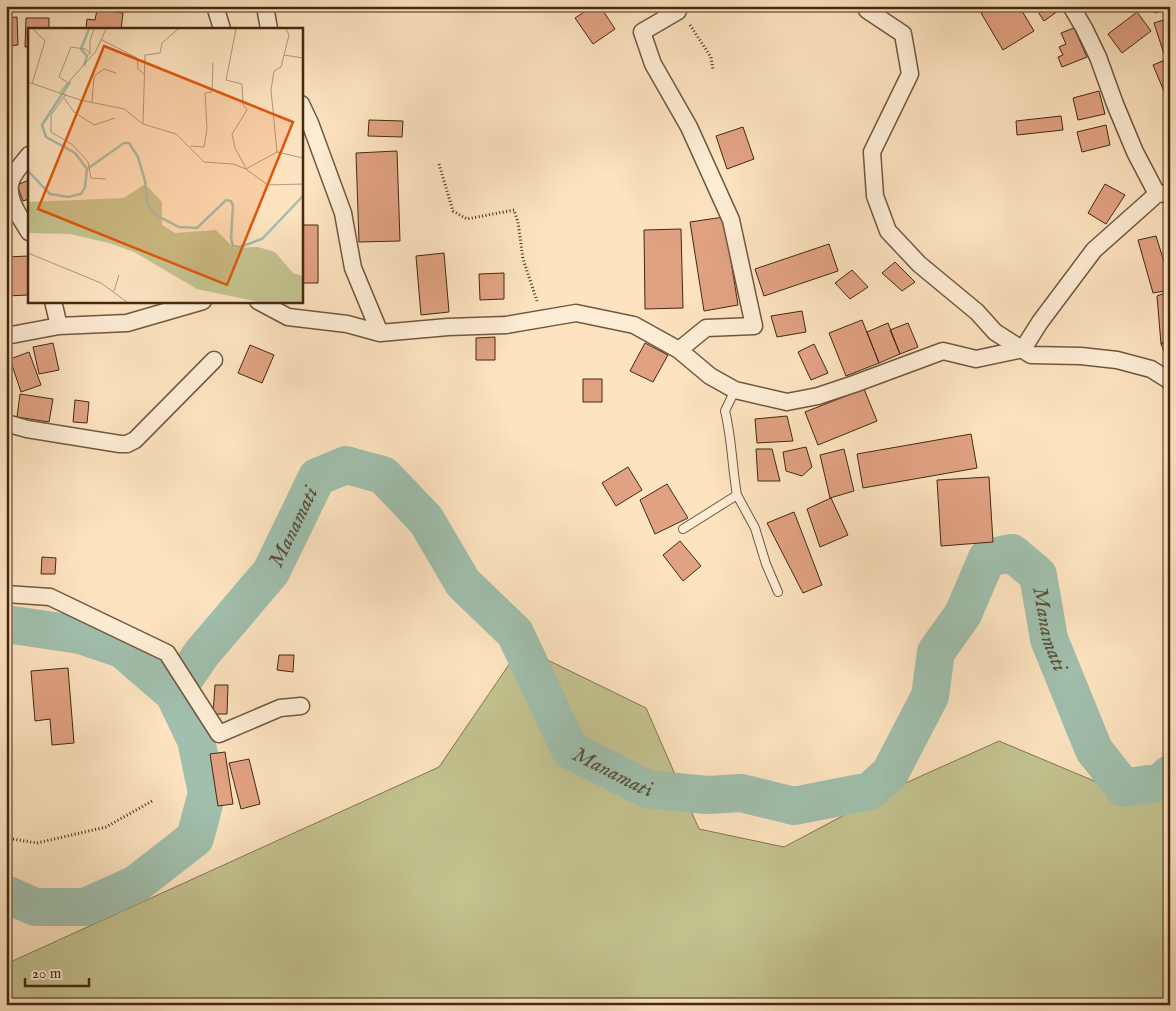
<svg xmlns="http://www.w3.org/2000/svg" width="1176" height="1011" font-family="'IM FELL English',serif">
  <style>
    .green { fill: #c3c390; stroke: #847651 }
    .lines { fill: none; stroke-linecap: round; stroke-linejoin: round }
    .river { stroke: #a0bfad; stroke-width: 38 }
    .building { fill: #e1a283; stroke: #442812 }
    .service-casing { stroke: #72573e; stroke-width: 10 }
    .minor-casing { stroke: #72573e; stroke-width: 19 }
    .path { stroke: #442812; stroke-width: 3; stroke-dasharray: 1 2.5; stroke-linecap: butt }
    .service { stroke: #feedd6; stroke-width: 8 }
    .minor { stroke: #feedd6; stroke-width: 16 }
    .labels { text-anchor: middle; stroke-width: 4; stroke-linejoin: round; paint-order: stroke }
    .water-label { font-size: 21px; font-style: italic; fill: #5b4e39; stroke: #feedd6 }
    .inset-river { fill: none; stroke: #a0bfad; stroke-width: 2.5 }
    .inset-road { fill: none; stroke: #b3987a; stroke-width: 1 }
    .view { fill: #e0570c; fill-opacity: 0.15; stroke: #e0570c; stroke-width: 2.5 }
    .inset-edge { fill: none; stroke: #442812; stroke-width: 2.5 }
  </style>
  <rect width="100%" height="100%" fill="#fde3c0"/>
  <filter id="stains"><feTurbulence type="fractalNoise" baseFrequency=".004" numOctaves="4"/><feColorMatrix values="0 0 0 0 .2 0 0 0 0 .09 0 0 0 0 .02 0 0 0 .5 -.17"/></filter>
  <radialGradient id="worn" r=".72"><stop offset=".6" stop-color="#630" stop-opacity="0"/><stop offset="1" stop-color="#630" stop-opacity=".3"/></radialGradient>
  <path class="green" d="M521,647L646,708L699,829L784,847L899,786L999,741L1130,796L1170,778V1005H6V964L439,767Z"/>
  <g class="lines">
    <g class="river">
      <path id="s1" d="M6,624L80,635L122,649L174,694L202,653L271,572L317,477L346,465L383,475L426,520L463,583L515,633L570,750L647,789L707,795L741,793L794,806L870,791L890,773L930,696L936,652L963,614L987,558L1012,553L1038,575L1049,639L1094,750L1124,788L1161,782L1170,774"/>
      <path d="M6,894L35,907H85L136,884L195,838L207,793L196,740L174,694"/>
    </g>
  </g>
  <path class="building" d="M6,6H17V11H6Z
    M28,6H51V11H29Z
    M593,6H600L615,29L593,44L575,18Z
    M992,6H1019L1034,31L1003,50L981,13Z
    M1034,6H1065L1044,21Z
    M1153,6H1170V9L1155,13Z
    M97,10L123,13L121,29H86L87,19L95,20Z
    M1137,12L1151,31L1122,53L1108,34Z
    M17,17L18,45L6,46V18Z
    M26,18H49V29H29V47H25Z
    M1170,18V52L1164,54L1154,23Z
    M1074,28L1087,57L1062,67L1058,57L1063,55L1059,47L1066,44L1061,33Z
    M1170,58V95L1166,96L1153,65Z
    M1099,91L1105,114L1078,120L1073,98Z
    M1061,116L1063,130L1017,135L1016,121Z
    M369,120L403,121L402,137L368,136Z
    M1106,125L1110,145L1082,152L1077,132Z
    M743,127L754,159L727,169L716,136Z
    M397,151L400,241L359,242L356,153Z
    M29,180V199L23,201L17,185Z
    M1105,184L1125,195L1106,224L1088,213Z
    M724,217L738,305L704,311L690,222Z
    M301,225H318V283H301Z
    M681,229L683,308L645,309L644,230Z
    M1156,236L1170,281V290L1153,293L1138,240Z
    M829,244L838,271L764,296L755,269Z
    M444,253L449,312L421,315L416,256Z
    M29,256V295L6,296V257Z
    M895,262L915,282L902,291L882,273Z
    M852,270L868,287L850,299L835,283Z
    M504,273V299L480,300L479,274Z
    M1170,291V337L1161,344L1157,296Z
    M802,311L806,332L777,337L771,316Z
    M862,320L879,363L846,376L829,333Z
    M888,323L900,354L879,363L867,332Z
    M908,323L918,347L900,354L890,330Z
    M495,337V360H476V338Z
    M1170,340V365L1161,344Z
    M53,343L59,370L39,374L33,347Z
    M645,343L668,355L653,382L630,371Z
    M814,344L828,373L811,380L798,352Z
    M250,345L274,355L262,383L238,373Z
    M29,352L41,385L21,392L10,359Z
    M583,379H602V402H583Z
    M864,389L877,421L818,445L805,412Z
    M20,394L53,399L49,422L17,417Z
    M75,400L89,402L87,423L73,422Z
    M787,416L793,441L757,443L755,419Z
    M6,429H12L11,456L6,455Z
    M971,434L977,468L863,488L857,454Z
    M806,447L812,467L802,476L786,471L783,452Z
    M756,449H772L780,481H758Z
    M844,449L854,491L830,498L820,455Z
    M628,467L642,490L616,506L602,483Z
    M989,477L993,542L941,546L937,480Z
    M667,484L688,518L655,534L640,500Z
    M831,498L848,535L820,547L807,509Z
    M794,512L822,585L803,593L767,523Z
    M680,541L701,566L683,581L663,555Z
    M42,557L56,558L55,574H41Z
    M279,655H294L293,672L277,670Z
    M68,668L74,743L52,745L50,719L35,721L31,671Z
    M215,685H228L227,714H213Z
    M225,752L233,804L218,806L210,754Z
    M249,759L260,804L241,809L229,763Z"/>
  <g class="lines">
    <defs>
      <path id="service" d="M737,495L755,528L766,564L778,592
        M683,529L737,495C732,467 732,439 725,411L735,390"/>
      <path id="minor" d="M215,6L222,29
        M265,6L269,29
        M676,6L678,11L642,32L653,64L689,127L731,220L754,326L706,328L679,350
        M865,6L867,10L903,34L910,74L872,152L875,196L888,231L919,264L977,312L995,332L1031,355L1081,356L1117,360L1151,369L1170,381
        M1071,6L1084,28L1098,57L1115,104L1135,152L1157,194
        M301,104L310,123L343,213L353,268L380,333
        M29,155C23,163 14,172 11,181C5,198 21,218 29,232
        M53,301L59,326
        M258,301L288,317L347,324L380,333L448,327L506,325L576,313L634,325L679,350L710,376L735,390L787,402L818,396L854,384L943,351L976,359L1023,349L1040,322L1094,250L1157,194L1170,193
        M6,336L59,326L127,323L203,301
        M6,423L27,429L120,444H127L135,440L214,360
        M6,594L50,597L167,653L219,734L280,708L301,706"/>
    </defs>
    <use href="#service" class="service-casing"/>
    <use href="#minor" class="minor-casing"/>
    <path class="path" d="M690,25L711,57L713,70
      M439,164L453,211L467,219L514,210L518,222L523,259L537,301
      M6,838L37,843L106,827L154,800"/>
    <use href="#service" class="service"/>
    <use href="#minor" class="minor"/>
  </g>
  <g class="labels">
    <g class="water-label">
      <text dy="7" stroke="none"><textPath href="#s1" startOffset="394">Manamati</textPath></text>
      <text dy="7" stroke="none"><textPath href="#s1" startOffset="1549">Manamati</textPath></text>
      <text dy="7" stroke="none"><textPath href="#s1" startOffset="904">Manamati</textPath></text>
    </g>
  </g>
  <g transform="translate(28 28)">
    <rect width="275" height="275" fill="#fde3c0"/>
    <path d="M117,156L134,174V197L147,205L188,202L206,220L230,219L247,224L265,245L275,248V274H230L169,261L106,224L81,215L42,206L0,205V174L96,170Z" fill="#c3c390"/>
    <path class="inset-river" d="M56,38L59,28L53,21L61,1M42,54L14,97L18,109L47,125L59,141L96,115H101L110,129L117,153L119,176L128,187L151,199L169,200L198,172L203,173L205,178L203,210L205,218L212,219L234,211L275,168M0,143L22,166L40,169L53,166L57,159L59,141"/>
    <path class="inset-road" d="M208,1L198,52L214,56L215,76L219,82L204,106L207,120L219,142L240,157L275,156M74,12L109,30L110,41L116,46M62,25V13L66,1M256,27L261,7L258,1M0,54L52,72L96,81L115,96L148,106L176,134L205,136L218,141L249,124L275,130M39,54L31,49L43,19L57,21L62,25L61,27M4,56L17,13L5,1M32,64L68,23L78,1M38,66L23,87V104L45,117L60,134L63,150L78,151M36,70L46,84L66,97L87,90M64,74L66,48L76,41L88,45M115,96L117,27L132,25L134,15L150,1M162,118L176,119L179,101L177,65L184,64L185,35M249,124L243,62L246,43L253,39L256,27L275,30M0,225L73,255L99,274M86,263L91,247"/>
    <path class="view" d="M76,18L265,94L199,257L10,181Z"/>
    <rect width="275" height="275" class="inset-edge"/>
  </g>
  <rect width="1176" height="1011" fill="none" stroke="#fde3c0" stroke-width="25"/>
  <rect x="8" y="8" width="1161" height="996" fill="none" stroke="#442812" stroke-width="2.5"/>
  <rect x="12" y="12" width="1151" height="986" fill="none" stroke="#442812"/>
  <path d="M25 978v8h64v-8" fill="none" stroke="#442812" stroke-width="2.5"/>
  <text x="32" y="978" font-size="15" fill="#442812" stroke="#feedd6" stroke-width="4" paint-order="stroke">20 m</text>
  <rect width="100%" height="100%" filter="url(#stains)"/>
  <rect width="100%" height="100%" fill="url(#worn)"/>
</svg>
